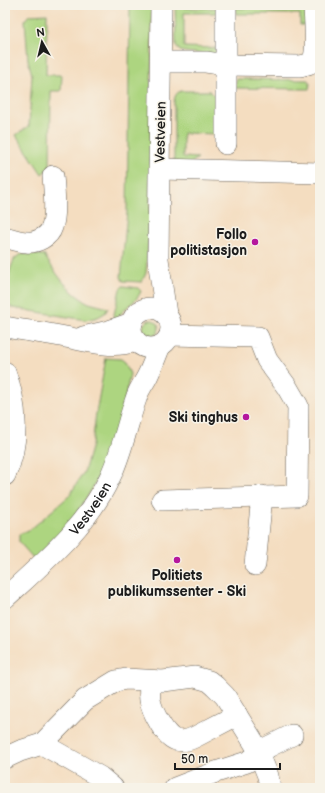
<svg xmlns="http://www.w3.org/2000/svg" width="325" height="793" font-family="'Balsamiq Sans',sans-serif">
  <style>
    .green { fill: #add580; stroke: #64784e }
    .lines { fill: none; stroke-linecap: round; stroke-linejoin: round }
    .minor-casing { stroke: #686055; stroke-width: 22 }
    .minor { stroke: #fff; stroke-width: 21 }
    .poi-dot { fill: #b5179e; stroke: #f7f3e8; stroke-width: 1.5 }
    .labels { text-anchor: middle; stroke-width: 3; stroke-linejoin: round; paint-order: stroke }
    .street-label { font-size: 14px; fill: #1c1c1c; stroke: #f7f3e8 }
    .poi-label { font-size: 14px; font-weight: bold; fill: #1c1c1c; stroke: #f7f3e8; text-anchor: end }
  </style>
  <rect width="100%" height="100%" fill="#f7f3e8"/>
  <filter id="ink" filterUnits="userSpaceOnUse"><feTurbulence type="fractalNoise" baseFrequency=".025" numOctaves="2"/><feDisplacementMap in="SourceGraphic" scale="8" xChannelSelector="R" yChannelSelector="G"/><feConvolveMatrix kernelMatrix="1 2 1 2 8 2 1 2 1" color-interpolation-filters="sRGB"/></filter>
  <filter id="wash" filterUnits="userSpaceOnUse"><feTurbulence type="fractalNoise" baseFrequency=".012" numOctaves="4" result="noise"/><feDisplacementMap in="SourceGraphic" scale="16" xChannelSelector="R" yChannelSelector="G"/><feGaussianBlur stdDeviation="0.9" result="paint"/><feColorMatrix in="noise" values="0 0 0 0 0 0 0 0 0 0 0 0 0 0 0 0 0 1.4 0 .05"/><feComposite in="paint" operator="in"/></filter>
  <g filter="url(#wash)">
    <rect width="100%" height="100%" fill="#f4ddc0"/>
    <path class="green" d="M130,5H152L150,219L146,273L142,282L123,281L121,277L127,212Z
      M175,5H185V8H217V13H184V47L216,48L218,56L185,52L180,51L176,46Z
      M300,5H308L306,25H300V14H236V8H300Z
      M47,14L46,75H62L61,91H51L50,167L42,174L16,135L29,126L32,75L28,60L25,20L29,15Z
      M238,79L308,80L310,84L309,89H304L235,88L236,80Z
      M182,91H210L214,95H219L218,134L183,133V157L198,158L186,167L174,165V102C175,96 176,92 182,91Z
      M22,254L44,255C56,273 69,294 89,303C95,305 102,306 108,308L105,313L98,317L86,320L13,308L6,304C4,292 9,269 15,258Z
      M123,286L138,288L141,291C137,301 130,304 123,311C119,316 118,320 112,323L120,289Z
      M143 328a8 8 0 1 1 16 0a8 8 0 1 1-16 0Z
      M106,358L121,359L125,362L130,374L119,426L103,467L92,489L69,525L35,560L19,542V534L31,529L69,496L84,472L92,445L96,413Z"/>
  </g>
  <g filter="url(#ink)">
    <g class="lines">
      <defs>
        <g id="minor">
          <path d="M161,5L158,259L166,314"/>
          <path d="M161,62H206L226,65L299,66C304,65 310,65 313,60C318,50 314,17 314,5"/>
          <path d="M226,144V5"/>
          <path d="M160,169L320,173"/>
          <path d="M5,237C12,239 19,242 27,242C36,243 49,237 52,227C57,214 54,189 53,176"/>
          <circle cx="151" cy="328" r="20"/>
          <path d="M5,327C28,331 52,334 75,339C97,343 114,348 136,341"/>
          <path d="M83,337L109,331L132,323"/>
          <path d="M5,372C17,403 20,445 5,475"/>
          <path d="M162,500L297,496L298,406L287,387L267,360L258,337L170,335"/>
          <path d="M255,565L262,496"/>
          <path id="s1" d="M5,598C44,562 88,525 110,477C123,450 127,423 137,396C139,389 144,383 147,377C152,367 156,356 160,346"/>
          <path d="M150,681C150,687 149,694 150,700C152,711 165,737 176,740C183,742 189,740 195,737L237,715"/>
          <path d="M42,744L100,777L113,788"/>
          <path d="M5,758L20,751L42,744L85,700L116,681L126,679L163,681L195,677L209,681L215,686L225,696L256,746L268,776L270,788"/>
          <path d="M175,788L216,772L247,762L259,755L268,747L292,735"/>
        </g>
      </defs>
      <use href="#minor" class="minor-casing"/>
      <use href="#minor" class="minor"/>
    </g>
  </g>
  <g class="poi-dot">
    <circle cx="255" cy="242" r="4"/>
    <circle cx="246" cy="417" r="4"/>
    <circle cx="177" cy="560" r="4"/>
  </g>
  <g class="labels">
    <g class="street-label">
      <text transform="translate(160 132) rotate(-89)" y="5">Vestveien</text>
      <text dy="5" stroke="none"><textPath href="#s1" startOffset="124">Vestveien</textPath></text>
    </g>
    <g class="poi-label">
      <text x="247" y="239">Follo<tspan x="247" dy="16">politistasjon</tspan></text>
      <text x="238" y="422">Ski tinghus</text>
      <text x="177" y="580" text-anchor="middle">Politiets<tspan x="177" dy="16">publikumssenter - Ski</tspan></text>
    </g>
  </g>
  <rect width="325" height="793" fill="none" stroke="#f7f3e8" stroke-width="20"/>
  <g transform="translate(42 42) rotate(352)" stroke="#f7f3e8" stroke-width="3" paint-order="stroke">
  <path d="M0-3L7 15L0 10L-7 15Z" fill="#1c1c1c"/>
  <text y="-6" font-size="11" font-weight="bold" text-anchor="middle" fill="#1c1c1c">N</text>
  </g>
  <path d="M175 763v6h105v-6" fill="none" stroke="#1c1c1c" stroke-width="2"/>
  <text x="181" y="763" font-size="12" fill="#1c1c1c" stroke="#f7f3e8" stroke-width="3" paint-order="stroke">50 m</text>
</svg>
